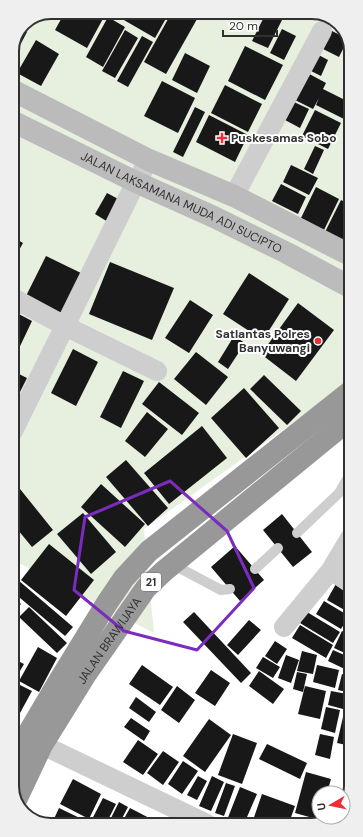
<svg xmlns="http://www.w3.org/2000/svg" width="363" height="837" font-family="'DM Sans',sans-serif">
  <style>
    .green { fill: #e7efdf }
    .building { fill: #181818 }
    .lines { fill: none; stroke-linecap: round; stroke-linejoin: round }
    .lane { stroke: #cecece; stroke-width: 10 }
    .street { stroke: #cecece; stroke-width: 20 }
    .secondary { stroke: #bbb; stroke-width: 22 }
    .highway { stroke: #989898; stroke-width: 22 }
    .marked { fill: none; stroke: #7b2cbf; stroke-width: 3; stroke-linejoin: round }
    .poi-dot { fill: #ef2d36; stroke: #fff; stroke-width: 1.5 }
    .labels { text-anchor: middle; stroke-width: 4; stroke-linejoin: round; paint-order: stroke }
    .shield { fill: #fff; stroke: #6f6f6f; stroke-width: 1 }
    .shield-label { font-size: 11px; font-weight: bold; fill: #313131 }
    .poi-label { font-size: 12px; font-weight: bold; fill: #313131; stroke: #fff; text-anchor: start }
    .street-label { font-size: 12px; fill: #313131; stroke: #fff }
    .rim { fill: none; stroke: #313131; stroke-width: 2 }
  </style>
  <rect width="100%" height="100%" fill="#fff"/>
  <path class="green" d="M52,12H314L336,20L349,39L350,382L144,529L154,633L13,560L12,49L24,23Z"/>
  <path class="building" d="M65,12H100L105,15L87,48L55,30Z
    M110,12H167L169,13L155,38Z
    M172,12H201L166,74L144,62Z
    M266,13L282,20L268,48L252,41Z
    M108,17L125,27L103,67L86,57Z
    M326,28L348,39L339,57L317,46Z
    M21,29L27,32L18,49L13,47Z
    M282,29L296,36L284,60L270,53Z
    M125,30L138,38L115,78L102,71Z
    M142,36L153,42L128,87L117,81Z
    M36,40L59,54L41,86L17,73Z
    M245,46L283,65L265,100L228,81Z
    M313,52L328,60L321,76L305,68Z
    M185,53L210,66L197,93L172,80Z
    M302,70L326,83L323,89L349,102V113L346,120L316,105L319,98L313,109L289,97Z
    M162,81L195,98L178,133L144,116Z
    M225,85L262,104L248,132L211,113Z
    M294,102L309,109L300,128L285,120Z
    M195,107L205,112L183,157L173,152Z
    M315,110L341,123L328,149L302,136Z
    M209,115L248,135L235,162L196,142Z
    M315,146L324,150L313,174L304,169Z
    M291,165L318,178L309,195L283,182Z
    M281,184L306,197L298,214L272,201Z
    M316,187L339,199L324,230L301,218Z
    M107,193L120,200L108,222L95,214Z
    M341,200L349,204V227L341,245L323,236Z
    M13,237L23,243L13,261Z
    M46,256L83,274L62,319L24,300Z
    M110,262L174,288L152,340L89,314Z
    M249,273L289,299L263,340L223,314Z
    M190,300L213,315L189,353L165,338Z
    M298,303L334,330L296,381L261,354Z
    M13,311L32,321L13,361Z
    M234,336L245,343L228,369L218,362Z
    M73,349L98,362L76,406L51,393Z
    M196,352L228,377L206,405L174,379Z
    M13,371L27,378L13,406Z
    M123,371L144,381L121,428L100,417Z
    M264,375L301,411L287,425L250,389Z
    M159,382L199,413L182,435L142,404Z
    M244,388L279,428L246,458L211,418Z
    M147,412L168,429L145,457L125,441Z
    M202,426L227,458L169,504L144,473Z
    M126,460L168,508L148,526L106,477Z
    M16,484L53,530L32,547L13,524V487Z
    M101,484L145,524L125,547L81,507Z
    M83,513L116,552L91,574L57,534Z
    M282,514L312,552L293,567L263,530Z
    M49,544L94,580L66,616L21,580Z
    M235,546L264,580L240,601L211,567Z
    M350,554V575H338Z
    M18,580L73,627L65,636L13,592V585Z
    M337,582L350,590L351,607L348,612L327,600Z
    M14,598L21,604L14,613Z
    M324,601L349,616L341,629L316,614Z
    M29,607L67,643L57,653L19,617Z
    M194,612L251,673L241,683L183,622Z
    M307,612L340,632L333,643L300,623Z
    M351,615V632L343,628Z
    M249,620L261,630L238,655L227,645Z
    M300,625L333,645L326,658L292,638Z
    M342,631L351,635V656L334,648Z
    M275,641L287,649L277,664L265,656Z
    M38,647L57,658L39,692L19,681Z
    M333,650L351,658V672L328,661Z
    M302,651L317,655L313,674L297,671Z
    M286,655L299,660L291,683L278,678Z
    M263,657L280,667L273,678L256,668Z
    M14,659L24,664L16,678L14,677Z
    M142,665L173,687L160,705L129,684Z
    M317,665L339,670L335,688L313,682Z
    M211,670L230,683L215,706L195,693Z
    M259,671L284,689L273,704L249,686Z
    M297,672L307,674L303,692L293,689Z
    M342,674L351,676V693L338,690Z
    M14,682L32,691L14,724Z
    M177,686L195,700L179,723L161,710Z
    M305,686L326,691L320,719L298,714Z
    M331,691L347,694L343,709L328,705Z
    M348,696L351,697V717L344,715Z
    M136,697L156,712L149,722L129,708Z
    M326,707L340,710L335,733L321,729Z
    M343,717L351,719V746L337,743Z
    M131,718L150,731L144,741L124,727Z
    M209,719L231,735L205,772L183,756Z
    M233,734L257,743L242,784L218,775Z
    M320,734L334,737L330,759L315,755Z
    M138,740L158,754L143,775L123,762Z
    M267,744L307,763L300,779L259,759Z
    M163,751L179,762L163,785L147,773Z
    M183,761L198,771L182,794L168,784Z
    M306,772L331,779L327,793H319L320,820L295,813Z
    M198,776L207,781L197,800L187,795Z
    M212,776L224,782L211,811L199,806Z
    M73,779L101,794L89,819L60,804Z
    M226,783L235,786L224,816L215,813Z
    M240,787L257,794L244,824H235L227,820Z
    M262,794L295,806L289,823H252Z
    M103,798L116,804L106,824L89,825Z
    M119,802L128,807L119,824H108Z
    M59,808L88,822L87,825H60L53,821Z
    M130,808L155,821L153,824H121Z
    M42,818L54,825H49L40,822Z
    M297,819L308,823H296Z"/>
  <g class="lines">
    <path class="lane" d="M297,533L339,493L350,474
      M172,564L221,590L230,589
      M255,569L278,548"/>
    <path class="street" d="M234,196L322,31
      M13,298L65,326L157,371
      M13,431L136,182L149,160
      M331,570L350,583
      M284,627L331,570L350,538
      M28,738L207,824"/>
    <g class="secondary">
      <path d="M12,90L149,160L234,196L350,255"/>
      <path id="s1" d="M12,121L136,182L214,217L287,253L350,287"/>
    </g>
    <g class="highway">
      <path d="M14,761L26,737L59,681L107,603L124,578L149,551L350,392"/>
      <path id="s2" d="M16,800L42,745L86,674L146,588L164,571L350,419"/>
    </g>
  </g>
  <path class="marked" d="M170,481L227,531L254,588L197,650L124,631L74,590L85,517Z"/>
  <g class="poi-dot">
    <path d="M220 132h4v4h4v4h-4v4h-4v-4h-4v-4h4z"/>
    <circle cx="318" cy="341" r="4"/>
  </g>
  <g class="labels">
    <rect class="shield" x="141" y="573" width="20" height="18" rx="3"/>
    <g class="shield-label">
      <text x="151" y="586">21</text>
    </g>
    <g class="poi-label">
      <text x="231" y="142">Puskesamas Sobo</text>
      <text x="310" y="338" text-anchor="end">Satlantas Polres<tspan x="310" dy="14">Banyuwangi</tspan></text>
    </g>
    <g class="street-label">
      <text dy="4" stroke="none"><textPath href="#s1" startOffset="188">JALAN LAKSAMANA MUDA ADI SUCIPTO</textPath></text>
      <text dy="4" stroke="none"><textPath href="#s2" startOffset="185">JALAN BRAWIJAYA</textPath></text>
    </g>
  </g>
  <path d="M0 0H363V837H0ZM51 19H312A32 32 0 0 1 344 51V786A32 32 0 0 1 312 818H51A32 32 0 0 1 19 786V51A32 32 0 0 1 51 19Z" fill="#efefef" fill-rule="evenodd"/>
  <path class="rim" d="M51 19H312A32 32 0 0 1 344 51V786A32 32 0 0 1 312 818H51A32 32 0 0 1 19 786V51A32 32 0 0 1 51 19Z"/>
  <g transform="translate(331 805) rotate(261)"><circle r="19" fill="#ffffff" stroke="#adadad"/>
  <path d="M0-3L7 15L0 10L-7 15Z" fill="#ef2d36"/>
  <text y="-6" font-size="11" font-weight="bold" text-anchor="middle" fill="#313131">U</text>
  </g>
  <path d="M223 30v6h54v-6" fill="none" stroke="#313131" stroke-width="2"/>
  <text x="229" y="30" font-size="12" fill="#313131" stroke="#ffffff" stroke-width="3" paint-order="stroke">20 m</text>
</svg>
